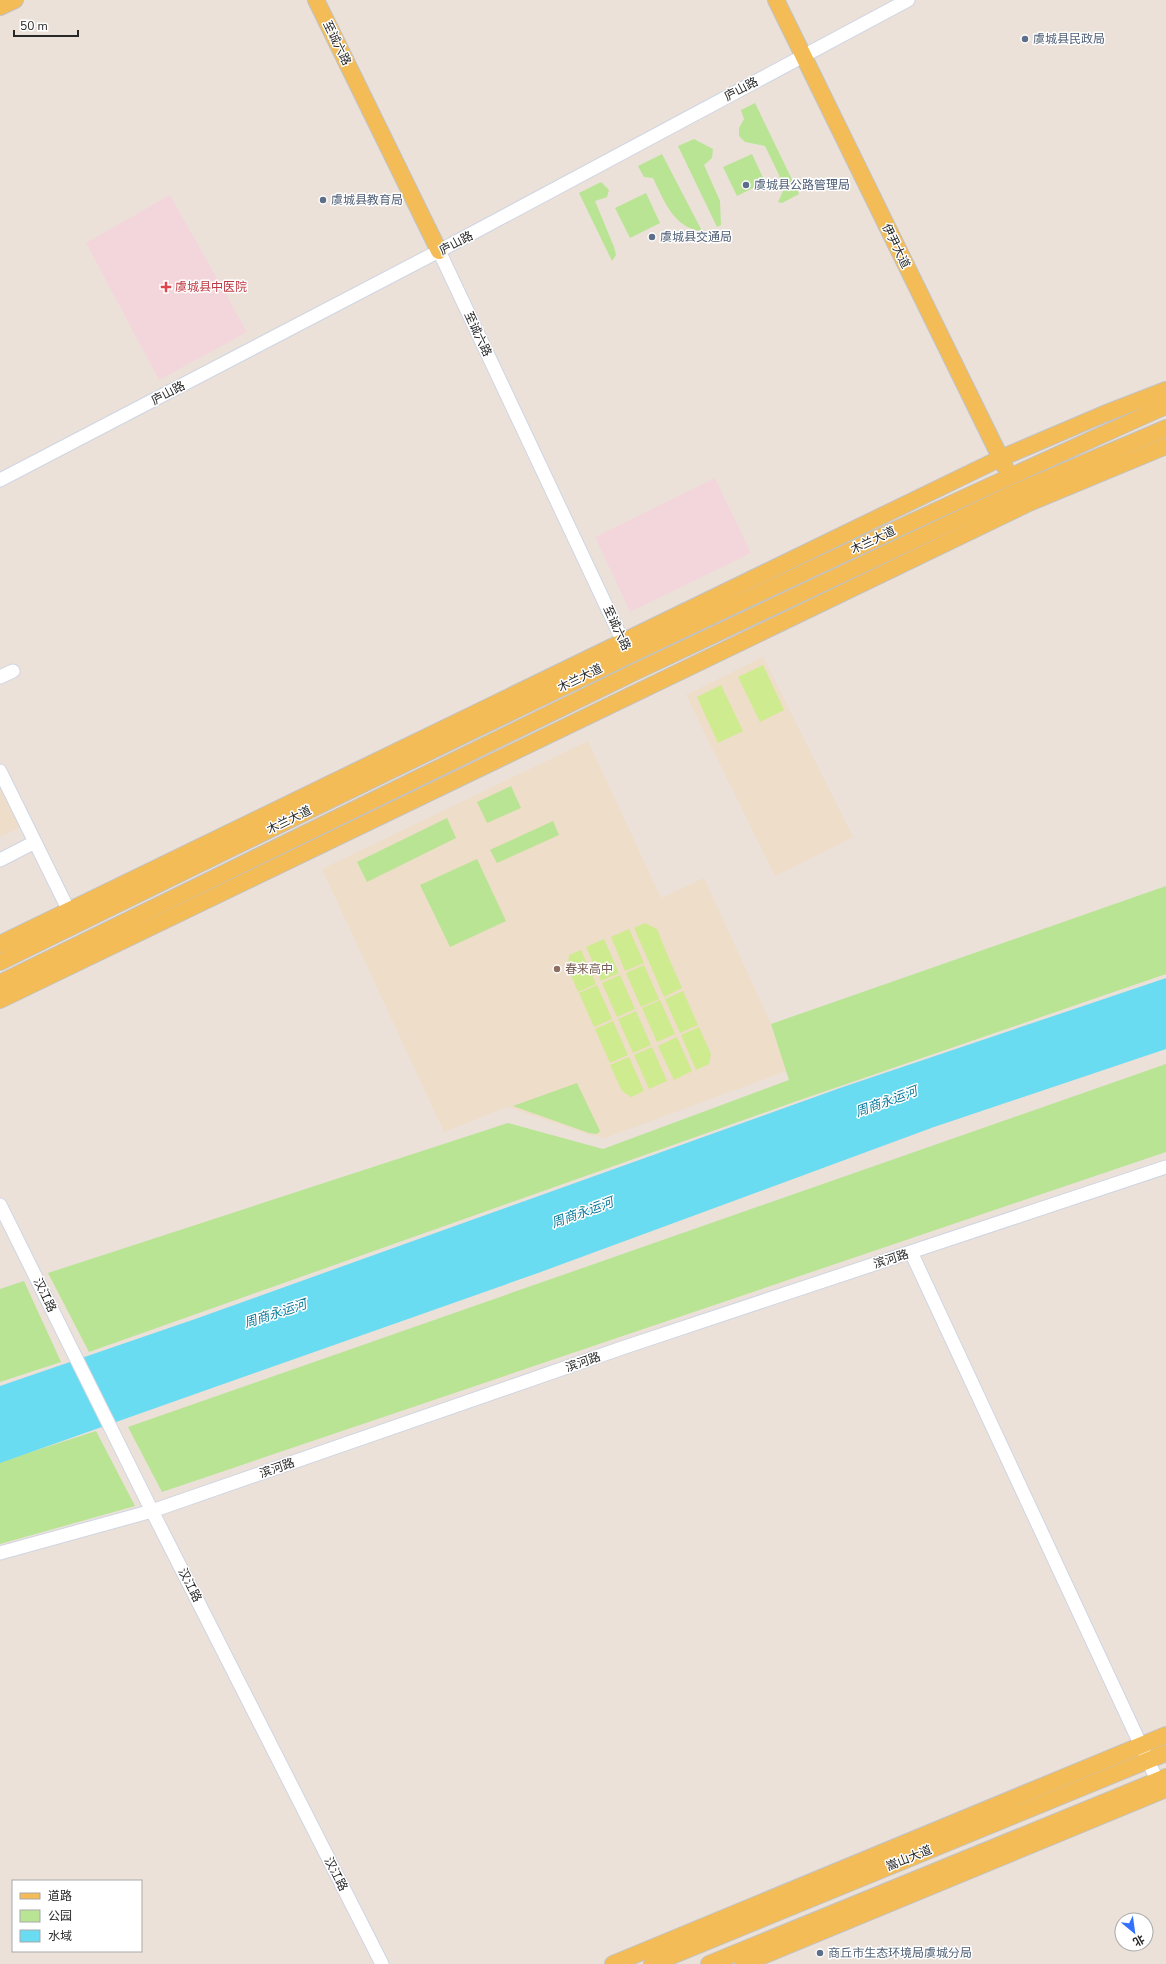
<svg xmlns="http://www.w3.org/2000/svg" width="1166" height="1964" font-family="'Nunito Sans','Noto Sans SC',sans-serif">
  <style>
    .education { fill: #eeddc8 }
    .medical { fill: #f3d6db }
    .green { fill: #b8e494 }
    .pitch { fill: #cfeb8f }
    .water { fill: #69dcf1 }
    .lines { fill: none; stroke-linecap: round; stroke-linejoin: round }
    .minor-casing { stroke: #cfd5e2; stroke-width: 15 }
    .major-casing { stroke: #c3c3c3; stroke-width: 18 }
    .minor { stroke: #fff; stroke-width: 13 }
    .major { stroke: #f3bc56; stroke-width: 16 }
    .service-dot { fill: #5c6f8a; stroke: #fff; stroke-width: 1.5 }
    .health-dot { fill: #e0444e; stroke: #fff; stroke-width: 1.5 }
    .education-dot { fill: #8d6e63; stroke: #fff; stroke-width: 1.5 }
    .labels { text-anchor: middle; stroke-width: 3; stroke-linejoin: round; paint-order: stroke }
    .service-label { font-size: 12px; fill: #4e5e75; stroke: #fff; text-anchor: start }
    .street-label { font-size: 12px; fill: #282828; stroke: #fff }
    .health-label { font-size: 12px; fill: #be3a42; stroke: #fff; text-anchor: start }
    .education-label { font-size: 12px; fill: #785e54; stroke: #fff; text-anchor: start }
    .water-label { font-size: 13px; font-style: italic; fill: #0a7a9a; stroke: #fff }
  </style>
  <rect width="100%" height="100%" fill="#ebe1d9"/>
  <path class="education" d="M763,657L853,837L775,876L686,695Z
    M588,741L661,898L704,878L771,1024L786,1071L605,1138L587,1134L507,1107L444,1132L322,869Z
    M0,775L25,825L0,837Z"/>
  <path class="medical" d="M170,195L247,332L159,380L86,243Z
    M715,478L751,553L630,612L595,537Z"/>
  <path class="green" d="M755,103L799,194L782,203L778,202L783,191L779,175L765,146L745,142L739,136V128L744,119L741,110Z
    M694,139L713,149L712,158L704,165L720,201L721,225L717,227L678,146Z
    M662,154L702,231C673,228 664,200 653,178L644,177L638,166Z
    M752,154L765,182L737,196L723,167Z
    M601,182L609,190L607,197L595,201L614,247L616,255L612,261L579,193Z
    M646,193L660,223L630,238L615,208Z
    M511,786L521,808L487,823L477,802Z
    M447,818L456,838L367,882L357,862Z
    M553,821L559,835L497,863L490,850Z
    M477,859L506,921L450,947L420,885Z
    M1166,886V974L797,1101L89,1352L48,1273L508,1123L603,1149L789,1080L771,1024Z
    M1166,1064V1152L162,1492L128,1427Z
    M577,1083L600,1131L597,1134L589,1133L513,1106Z
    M24,1281L61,1362L0,1382V1289Z
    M96,1431L135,1506L0,1544V1462Z"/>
  <path class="pitch" d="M763,665L784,710L760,722L738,677Z
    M721,685L743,731L718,743L697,697Z
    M645,923L657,929L667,954L649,962L634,928Z
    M629,929L644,963L625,971L611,937Z
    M604,939L619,973L601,981L586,947Z
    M581,950L596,984L578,992L568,968L569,955Z
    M667,954L682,988L664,997L649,962Z
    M644,965L659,999L641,1007L626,973Z
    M620,975L635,1009L617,1017L602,983Z
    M597,985L612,1019L594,1027L579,993Z
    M683,991L698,1025L680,1033L665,999Z
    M660,1000L675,1034L657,1042L642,1008Z
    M636,1011L651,1045L633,1053L618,1019Z
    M613,1021L628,1055L610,1063L595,1029Z
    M699,1027L711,1054L709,1064L696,1070L681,1035Z
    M677,1037L692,1071L674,1080L658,1046Z
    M652,1047L667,1081L649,1089L634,1055Z
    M629,1057L644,1091L631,1097L622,1091L610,1065Z"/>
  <path class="water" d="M1166,978V1049L934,1127L538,1273L0,1463V1386L198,1318L840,1088Z"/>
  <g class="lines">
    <defs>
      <path id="minor" d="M439,251L627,650
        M0,480L439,251L908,0
        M0,677L13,671
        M0,771L69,911
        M0,860L35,842
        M0,1205L152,1511L382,1964
        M911,1252L1157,1780
        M0,1553L152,1511L622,1348L1166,1167"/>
      <path id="major" d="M316,0L439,251
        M776,0L1005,467
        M0,7L15,0
        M0,944L1001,458L1104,414L1166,390
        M0,962C386,772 773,582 1166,406
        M0,983L637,671L1018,491L1166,428
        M0,1000L1029,503L1166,446
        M613,1964L1166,1735
        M652,1964L1166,1753
        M709,1964L1166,1777
        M743,1964L1166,1789"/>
    </defs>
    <use href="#minor" class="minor-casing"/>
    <use href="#major" class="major-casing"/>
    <use href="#minor" class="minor"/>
    <use href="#major" class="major"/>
  </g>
  <g class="service-dot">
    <circle cx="1025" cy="39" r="4"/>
    <circle cx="746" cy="185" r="4"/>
    <circle cx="323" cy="200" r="4"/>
    <circle cx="652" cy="237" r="4"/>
    <circle cx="820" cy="1953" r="4"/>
  </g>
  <path class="health-dot" d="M164 281h4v4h4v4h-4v4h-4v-4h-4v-4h4z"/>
  <circle class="education-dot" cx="557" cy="969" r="4"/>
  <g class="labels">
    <g class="service-label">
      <text x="1033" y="43">虞城县民政局</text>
      <text x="754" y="189">虞城县公路管理局</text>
      <text x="331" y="204">虞城县教育局</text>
      <text x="660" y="241">虞城县交通局</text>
      <text x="828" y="1957">商丘市生态环境局虞城分局</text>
    </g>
    <g class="street-label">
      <text transform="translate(337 43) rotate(64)" y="4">至诚六路</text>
      <text transform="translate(741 89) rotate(-28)" y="4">庐山路</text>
      <text transform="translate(456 243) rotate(-28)" y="4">庐山路</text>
      <text transform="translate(896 246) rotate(64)" y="4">伊尹大道</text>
      <text transform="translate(478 334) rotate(65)" y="4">至诚六路</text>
      <text transform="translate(168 393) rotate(-28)" y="4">庐山路</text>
      <text transform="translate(873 540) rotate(-25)" y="4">木兰大道</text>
      <text transform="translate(617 628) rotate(65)" y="4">至诚六路</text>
      <text transform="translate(580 678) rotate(-26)" y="4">木兰大道</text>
      <text transform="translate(289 820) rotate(-26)" y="4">木兰大道</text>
      <text transform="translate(891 1259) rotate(-18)" y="4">滨河路</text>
      <text transform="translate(45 1295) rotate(64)" y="4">汉江路</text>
      <text transform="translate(583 1362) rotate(-19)" y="4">滨河路</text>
      <text transform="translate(277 1468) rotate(-19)" y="4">滨河路</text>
      <text transform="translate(190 1585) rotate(63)" y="4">汉江路</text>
      <text transform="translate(909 1858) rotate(-22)" y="4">嵩山大道</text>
      <text transform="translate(336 1874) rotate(63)" y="4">汉江路</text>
    </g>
    <g class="health-label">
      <text x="175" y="291">虞城县中医院</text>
    </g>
    <g class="education-label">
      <text x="565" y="973">春来高中</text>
    </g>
    <g class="water-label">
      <text transform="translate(886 1101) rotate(-20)" y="5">周商永运河</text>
      <text transform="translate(582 1212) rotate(-20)" y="5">周商永运河</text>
      <text transform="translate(275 1313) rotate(-18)" y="5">周商永运河</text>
    </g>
  </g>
  <rect x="12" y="1880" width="130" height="72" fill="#ffffff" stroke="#a9a9a9"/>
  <rect x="20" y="1893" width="20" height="6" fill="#f3bc56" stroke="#a9a9a9"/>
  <text x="48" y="1900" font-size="12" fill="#282828">道路</text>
  <rect x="20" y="1910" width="20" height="12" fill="#b8e494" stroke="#a9a9a9"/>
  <text x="48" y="1920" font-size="12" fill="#282828">公园</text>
  <rect x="20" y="1930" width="20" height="12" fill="#69dcf1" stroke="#a9a9a9"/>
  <text x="48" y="1940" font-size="12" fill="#282828">水域</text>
  <g transform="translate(1134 1932) rotate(151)"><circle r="19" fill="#ffffff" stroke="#a9a9a9"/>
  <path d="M0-3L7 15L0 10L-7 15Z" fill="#3471fe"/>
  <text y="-6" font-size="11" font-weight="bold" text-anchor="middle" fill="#282828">北</text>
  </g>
  <path d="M14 30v6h64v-6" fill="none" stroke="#282828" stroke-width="2"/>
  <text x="20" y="30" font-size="12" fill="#282828" stroke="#ffffff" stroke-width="3" paint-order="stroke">50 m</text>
</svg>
